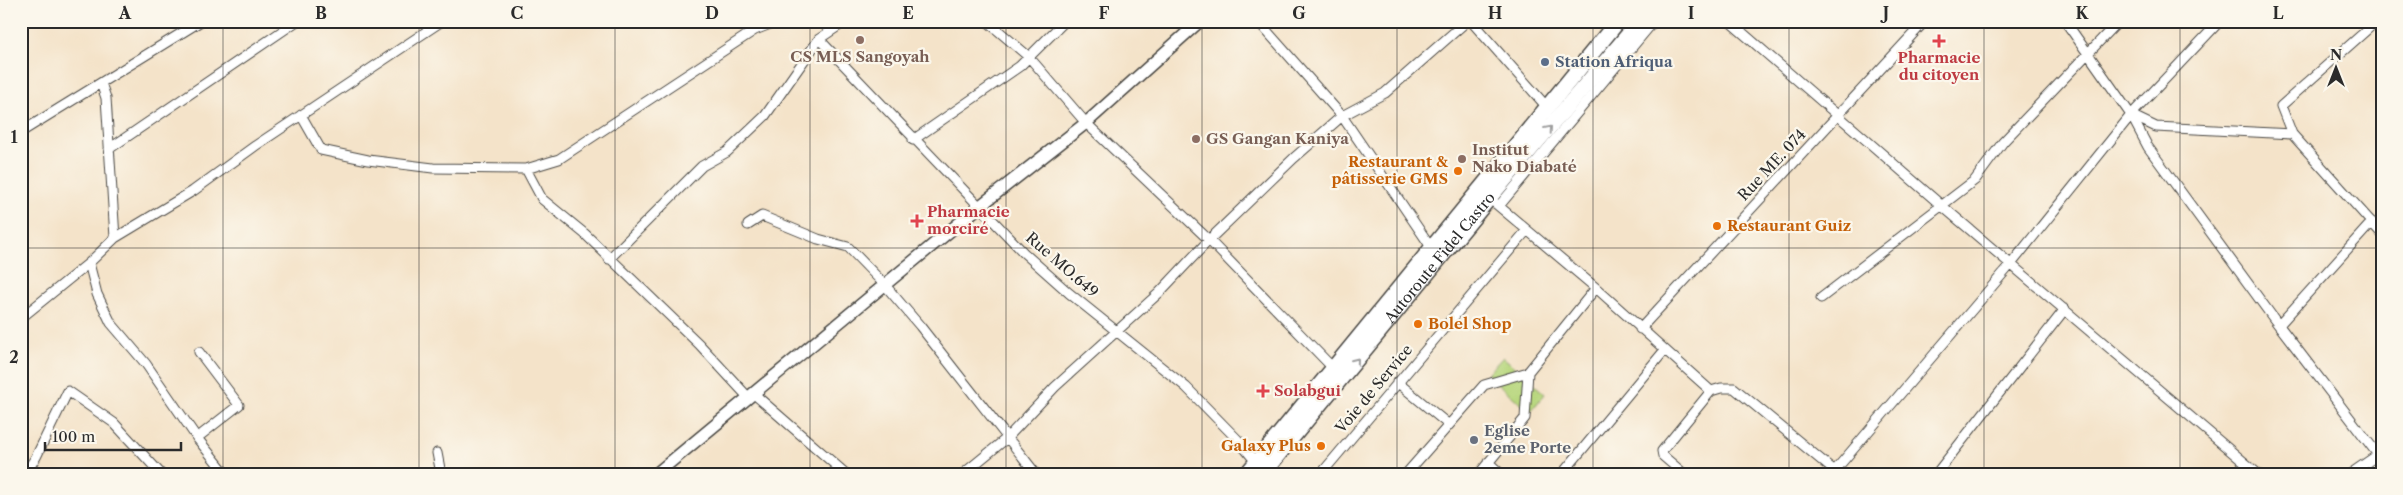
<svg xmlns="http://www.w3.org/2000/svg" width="2403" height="495" font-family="'Libre Caslon Text',serif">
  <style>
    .green { fill: #b8d77e; stroke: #728154 }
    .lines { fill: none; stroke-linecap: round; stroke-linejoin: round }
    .street-casing { stroke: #494743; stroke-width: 11 }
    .secondary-casing { stroke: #494743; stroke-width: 14 }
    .highway-casing { stroke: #494743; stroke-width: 18 }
    .street { stroke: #fff; stroke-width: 9 }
    .secondary { stroke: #fff; stroke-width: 11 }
    .highway { stroke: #fff; stroke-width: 15 }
    .oneway { stroke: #a0a0a0 }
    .grid { fill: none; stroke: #2b2b2b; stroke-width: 1; stroke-opacity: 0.55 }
    .education-dot { fill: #8d6e63; stroke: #fbf7ec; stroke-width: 2 }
    .health-dot { fill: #e0444e; stroke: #fbf7ec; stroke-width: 2 }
    .service-dot { fill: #5c6f8a; stroke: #fbf7ec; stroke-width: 2 }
    .food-dot { fill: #e8710a; stroke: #fbf7ec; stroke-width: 2 }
    .worship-dot { fill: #6b7280; stroke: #fbf7ec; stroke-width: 2 }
    .labels { text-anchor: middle; stroke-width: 4.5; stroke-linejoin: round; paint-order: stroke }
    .education-label { font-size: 15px; font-weight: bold; fill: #785e54; stroke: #fbf7ec; text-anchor: start }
    .health-label { font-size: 15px; font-weight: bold; fill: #be3a42; stroke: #fbf7ec; text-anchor: start }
    .service-label { font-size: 15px; font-weight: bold; fill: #4e5e75; stroke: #fbf7ec; text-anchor: start }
    .food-label { font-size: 15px; font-weight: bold; fill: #c56008; stroke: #fbf7ec; text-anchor: end }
    .street-label { font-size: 15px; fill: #2b2b2b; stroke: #fbf7ec }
    .worship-label { font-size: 15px; font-weight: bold; fill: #5b616d; stroke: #fbf7ec; text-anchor: start }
    .neatline { fill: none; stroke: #2b2b2b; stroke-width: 2 }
    .grid-label { font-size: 16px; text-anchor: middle; font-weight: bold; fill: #2b2b2b }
  </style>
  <rect width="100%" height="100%" fill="#fbf7ec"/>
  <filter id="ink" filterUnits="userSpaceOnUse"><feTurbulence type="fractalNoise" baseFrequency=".02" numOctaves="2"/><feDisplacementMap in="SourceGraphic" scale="10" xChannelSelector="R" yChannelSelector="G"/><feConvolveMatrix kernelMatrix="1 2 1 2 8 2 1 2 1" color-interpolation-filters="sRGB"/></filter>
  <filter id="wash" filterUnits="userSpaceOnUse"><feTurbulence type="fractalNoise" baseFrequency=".0096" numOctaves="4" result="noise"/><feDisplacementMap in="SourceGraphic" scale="20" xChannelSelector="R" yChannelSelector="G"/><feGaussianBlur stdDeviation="1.12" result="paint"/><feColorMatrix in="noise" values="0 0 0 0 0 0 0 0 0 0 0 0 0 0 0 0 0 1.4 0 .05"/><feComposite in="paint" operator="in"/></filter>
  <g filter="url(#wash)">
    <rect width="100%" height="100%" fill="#f4e3c9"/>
    <path class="green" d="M1503,357L1545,394L1530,412L1487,374Z"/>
  </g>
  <g filter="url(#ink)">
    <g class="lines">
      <defs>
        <path id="street" d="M846,21L819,39L1024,253L1069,293L1186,387L1238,440L1256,462
          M987,21L1029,57L1086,123L1209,240L1332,367
          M1258,21L1342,116L1431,247
          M1471,21L1546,106
          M1729,21L1941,205L2258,474
          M2065,21L2131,115L2148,147L2274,319L2382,460
          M101,83L106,98L115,238
          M301,115L321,150L368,160L433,168L526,169L559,159L755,30L778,21
          M2131,115L2156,127L2292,134L2382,234
          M21,132L201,21
          M2292,134L2281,106L2377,21
          M913,140L1020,66L1065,21
          M109,149L297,21
          M526,169L542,199L585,234L699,344L748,397
          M1489,198L1596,288L1711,391
          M1499,206L1654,21
          M748,225L762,216L818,239L848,247L884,284L920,326L1036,474
          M609,259L702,166L727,152L765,116L819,39
          M89,263L97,294L111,323L146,364L197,438L226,474
          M1821,298L1975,180L2003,142L2119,21
          M21,318L89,263L115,238L193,191L255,146L442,21
          M2279,325L2372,222
          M1640,329L1925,21
          M1397,382L1449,425
          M753,393L846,474
          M197,438L239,405L199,352
          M437,453L441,474
          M1488,462L1501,474
          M25,474L36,457L68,391L114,423L161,474
          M963,474L1007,438L1055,387L1159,293L1209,240L1294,158L1342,116L1385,93L1467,21
          M1321,474L1527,230
          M1406,474L1484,385L1528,372
          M1479,474L1525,418L1528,372L1596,288
          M1562,474L1664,351
          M1684,474L1663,456L1662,451L1711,391L1721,388H1734L1837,473
          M1832,474L2012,263L2131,115L2220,21
          M1936,474L2065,309
          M2350,474L2382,452"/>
        <path id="secondary" d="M656,474L980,206L1086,123L1200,21"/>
        <g id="highway">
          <path d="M1247,474L1618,21"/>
          <path id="s1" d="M1262,474L1489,198L1640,21"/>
        </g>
      </defs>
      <use href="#street" class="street-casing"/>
      <use href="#secondary" class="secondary-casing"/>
      <use href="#highway" class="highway-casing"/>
      <use href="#street" class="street"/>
      <use href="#secondary" class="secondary"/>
      <use href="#highway" class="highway"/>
    </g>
    <defs><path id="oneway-chevron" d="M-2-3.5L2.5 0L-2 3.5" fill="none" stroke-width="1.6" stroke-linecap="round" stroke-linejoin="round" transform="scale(1.25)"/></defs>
    <g class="oneway">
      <use href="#oneway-chevron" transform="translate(1549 129) rotate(-49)"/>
      <use href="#oneway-chevron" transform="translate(1356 361) rotate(-51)"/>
    </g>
  </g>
  <path class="grid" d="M223,21V474M419,21V474M615,21V474M810,21V474M1006,21V474M1202,21V474M1397,21V474M1593,21V474M1789,21V474M1984,21V474M2180,21V474M21,248H2382"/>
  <g class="education-dot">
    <circle cx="860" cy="40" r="5"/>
    <circle cx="1196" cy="139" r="5"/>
    <circle cx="1462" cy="159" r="5"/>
  </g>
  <g class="health-dot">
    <path d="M1936.5 33.5h5v5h5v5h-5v5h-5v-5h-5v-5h5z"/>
    <path d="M914.5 213.5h5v5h5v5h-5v5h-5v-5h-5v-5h5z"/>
    <path d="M1260.5 383.5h5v5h5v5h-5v5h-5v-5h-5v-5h5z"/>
  </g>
  <circle class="service-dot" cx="1545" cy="62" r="5"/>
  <g class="food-dot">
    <circle cx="1458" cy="171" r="5"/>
    <circle cx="1717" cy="226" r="5"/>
    <circle cx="1418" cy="324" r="5"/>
    <circle cx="1321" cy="446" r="5"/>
  </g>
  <circle class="worship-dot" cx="1474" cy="440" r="5"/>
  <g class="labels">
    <g class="education-label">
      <text x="860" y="62" text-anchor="middle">CS MLS Sangoyah</text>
      <text x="1206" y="144">GS Gangan Kaniya</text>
      <text x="1472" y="155">Institut<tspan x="1472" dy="17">Nako Diabaté</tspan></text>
    </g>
    <g class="health-label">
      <text x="1939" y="63" text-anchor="middle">Pharmacie<tspan x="1939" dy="17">du citoyen</tspan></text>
      <text x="927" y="217">Pharmacie<tspan x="927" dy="17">morciré</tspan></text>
      <text x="1274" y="396">Solabgui</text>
    </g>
    <g class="service-label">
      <text x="1555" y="67">Station Afriqua</text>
    </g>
    <g class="food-label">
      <text x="1448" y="167">Restaurant &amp;<tspan x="1448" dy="17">pâtisserie GMS</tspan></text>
      <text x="1727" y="231" text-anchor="start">Restaurant Guiz</text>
      <text x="1428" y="329" text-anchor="start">Bolel Shop</text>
      <text x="1311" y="451">Galaxy Plus</text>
    </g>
    <g class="street-label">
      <text transform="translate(1772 165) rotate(-47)" y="5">Rue ME. 074</text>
      <text dy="5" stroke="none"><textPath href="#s1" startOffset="280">Autoroute Fidel Castro</textPath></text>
      <text transform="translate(1062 265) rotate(41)" y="5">Rue MO.649</text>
      <text transform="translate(1374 389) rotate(-50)" y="5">Voie de Service</text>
    </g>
    <g class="worship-label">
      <text x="1484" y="436">Eglise<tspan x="1484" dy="17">2eme Porte</tspan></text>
    </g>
  </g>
  <rect width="2403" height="495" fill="none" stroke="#fbf7ec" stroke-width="55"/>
  <g transform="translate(2336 68)" stroke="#fbf7ec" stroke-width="4" paint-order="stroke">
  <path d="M0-4L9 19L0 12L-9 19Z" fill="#2b2b2b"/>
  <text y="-8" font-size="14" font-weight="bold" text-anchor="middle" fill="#2b2b2b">N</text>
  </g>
  <path d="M45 442v8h136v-8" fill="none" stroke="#2b2b2b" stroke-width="2.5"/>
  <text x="52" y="442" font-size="15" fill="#2b2b2b" stroke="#fbf7ec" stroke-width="4" paint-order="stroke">100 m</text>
  <rect x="28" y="28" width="2348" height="440" class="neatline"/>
  <g class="grid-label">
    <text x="125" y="19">A</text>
    <text x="321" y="19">B</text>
    <text x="517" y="19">C</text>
    <text x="712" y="19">D</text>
    <text x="908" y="19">E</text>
    <text x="1104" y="19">F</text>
    <text x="1299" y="19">G</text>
    <text x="1495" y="19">H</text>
    <text x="1691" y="19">I</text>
    <text x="1886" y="19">J</text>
    <text x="2082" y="19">K</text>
    <text x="2278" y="19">L</text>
    <text x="14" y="143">1</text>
    <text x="14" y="363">2</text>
  </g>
</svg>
